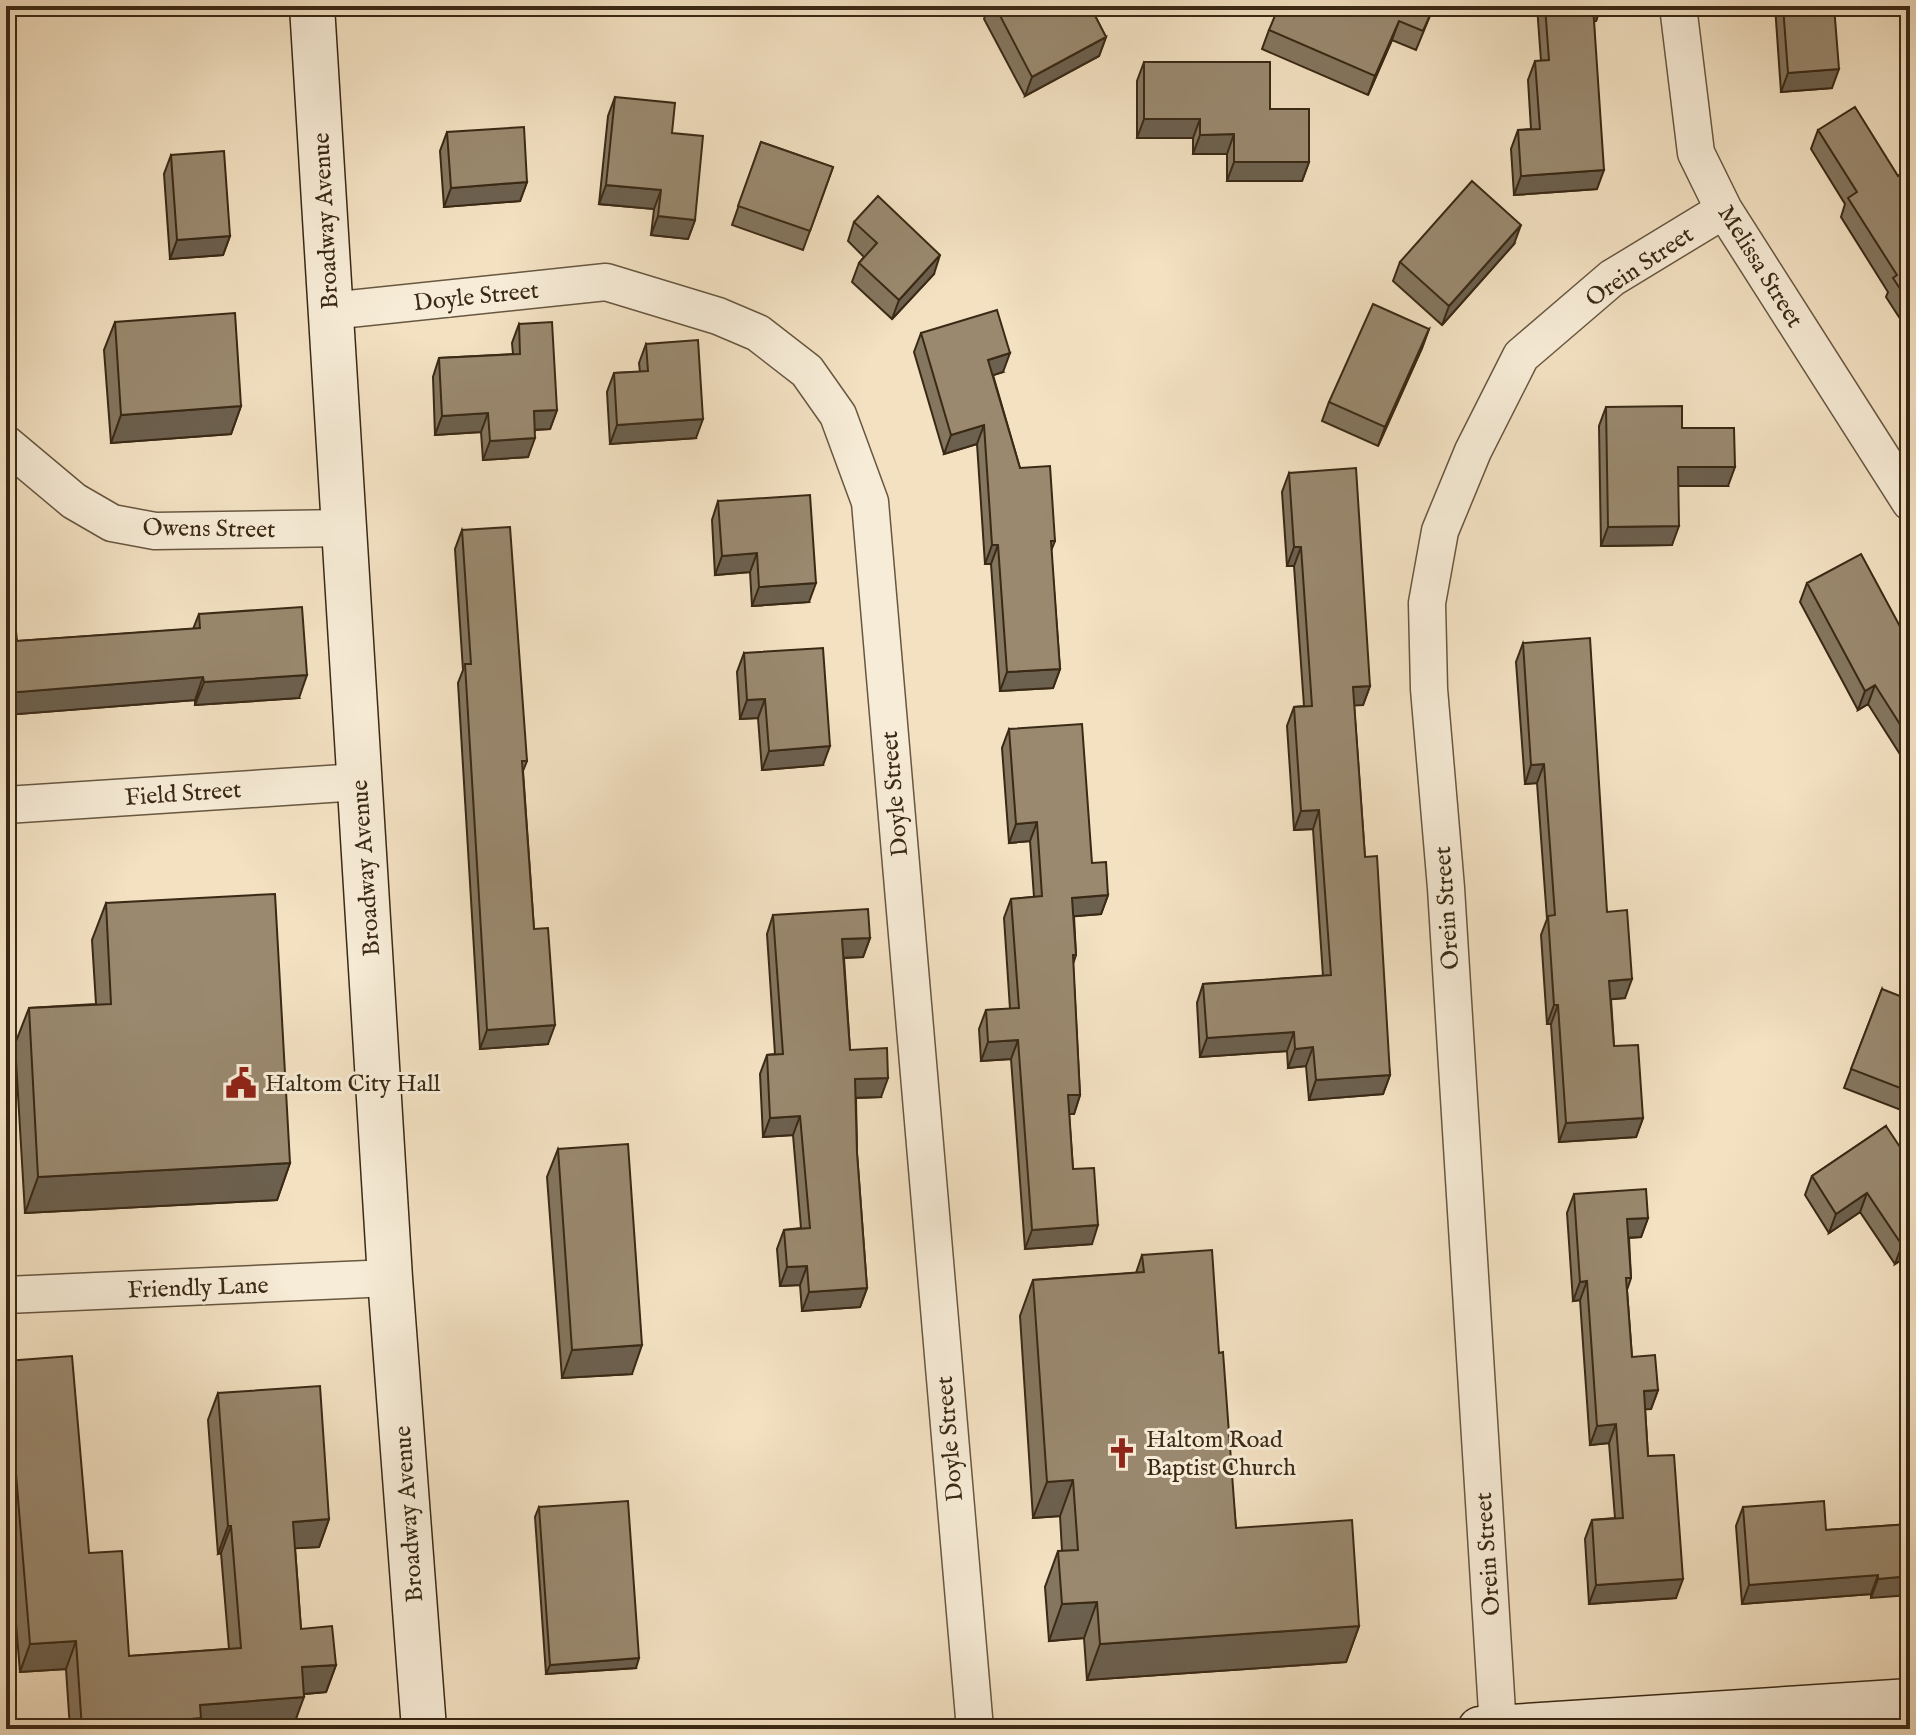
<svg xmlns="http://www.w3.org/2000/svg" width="1916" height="1735" font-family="'IM FELL English',serif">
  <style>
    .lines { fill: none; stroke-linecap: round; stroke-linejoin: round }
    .minor-casing { stroke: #685740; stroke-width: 39 }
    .secondary-casing { stroke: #3a2915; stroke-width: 47 }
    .minor { stroke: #f7ecd7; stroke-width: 36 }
    .secondary { stroke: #f7ecd7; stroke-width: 44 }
    .wall { fill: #84765f; stroke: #3a2915; stroke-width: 2 }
    .shaded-wall { fill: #6c604e; stroke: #3a2915; stroke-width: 2 }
    .building { fill: #9a896f; stroke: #3a2915; stroke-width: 2 }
    .labels { text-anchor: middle; stroke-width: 6; stroke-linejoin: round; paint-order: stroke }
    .street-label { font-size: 24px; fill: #3a2915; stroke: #f7ecd7 }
    .poi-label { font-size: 24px; fill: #3a2915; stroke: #f7ecd7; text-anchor: start }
  </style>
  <rect width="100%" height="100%" fill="#f3e1c2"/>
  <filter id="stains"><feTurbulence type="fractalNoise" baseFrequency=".0025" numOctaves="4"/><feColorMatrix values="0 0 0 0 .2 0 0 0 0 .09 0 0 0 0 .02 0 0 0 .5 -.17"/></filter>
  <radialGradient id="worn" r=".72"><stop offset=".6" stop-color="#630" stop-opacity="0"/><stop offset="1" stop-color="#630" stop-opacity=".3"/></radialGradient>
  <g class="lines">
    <defs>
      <path id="minor" d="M1678,6L1696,153L1724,210L1910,502
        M330,311L606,282L718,316L758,333L807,371L838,415L870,502L975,1729
        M6,444L74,501L112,523L155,531L344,528
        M6,805L359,782
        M6,1295L390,1278
        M1498,1728L1446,888L1429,689L1427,603L1440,531L1473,451L1521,356L1612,278L1724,210"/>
      <path id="secondary" d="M312,6L390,1278L424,1729
        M1480,1729L1910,1701"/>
    </defs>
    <use href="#minor" class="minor-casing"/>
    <use href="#secondary" class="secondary-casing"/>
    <use href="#minor" class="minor"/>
    <use href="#secondary" class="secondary"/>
  </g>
  <path class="wall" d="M989,6H1090L1106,37L1099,56L1025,96L984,19Z
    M1434,6L1416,50L1392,40L1368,95L1262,49L1269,30Z
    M1537,6H1601L1596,21H1594L1597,189L1514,195L1511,149L1518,130L1531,129L1528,80L1535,61H1541Z
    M1775,6H1834L1832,88L1781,92Z
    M1144,62L1270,109L1309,162L1302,181H1227V154H1193V138H1137V81Z
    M615,97L672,133L695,220L688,239L651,235L654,209L599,204L608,116Z
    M1818,130L1898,176L1910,168V334L1886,297L1888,292L1841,217L1845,204L1811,149Z
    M447,132L527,182L520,201L444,207L440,151Z
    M761,142L833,167L803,250L732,225Z
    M171,155L230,236L223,255L170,259L164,174Z
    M854,222L934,274L892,319L852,282L859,263L864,257L848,241Z
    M1514,244L1442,325L1393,281L1400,262Z
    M115,322L241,406L231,434L111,443L104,350Z
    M519,324L557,410L550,429L535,430L528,457L483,460L481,432L435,435L433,377L439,358L513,354L512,343Z
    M1429,329L1422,348L1378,446L1322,421L1329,402Z
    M921,333L1003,372L993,375L1020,468L1055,541L1051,551L1060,669L1053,688L1000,691L991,564H985L977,444L944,454L914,352Z
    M646,344L696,438L610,444L607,392L614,373L640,372L639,363Z
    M1606,407L1682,428L1728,486H1678L1672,545L1601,546L1599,426Z
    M1289,473L1370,686L1363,705H1354L1365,857L1390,1075L1383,1094L1309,1100L1306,1066L1288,1068L1287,1051L1200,1057L1197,1003L1203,984L1323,976L1313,829L1294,830L1287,726L1294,707L1304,706L1294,566H1287L1282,492Z
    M718,501L809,602L752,606L750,572L715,575L712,520Z
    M462,530L527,761L523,771L534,929L548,1044L480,1049L458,683L463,670L455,549Z
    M1807,583L1910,645V770L1868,704L1858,710L1800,602Z
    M199,614L299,698L195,705V700L6,715V622L17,641L193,629Z
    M1523,643L1607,912L1625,998L1611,999L1614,1046L1643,1118L1636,1137L1559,1142L1551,1024H1547L1541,935L1547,919L1537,783L1525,784L1516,662Z
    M744,653L823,765L762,770L758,718L740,719L737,672Z
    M1009,729L1092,863L1108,895L1101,914L1074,916L1076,955L1073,964L1080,1095L1074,1114H1069L1073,1169L1092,1244L1025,1249L1011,1059L981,1061L979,1029L986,1010L1010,1009L1004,918L1011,899L1034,897L1030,841L1009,843L1002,748Z
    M106,903L290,1163L277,1200L25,1213L15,1044L29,1008L96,1004L92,940Z
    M773,915L870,938L863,957L844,958L850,1050L881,1097L856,1098L857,1153L867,1288L860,1307L802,1311L800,1285L780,1286L777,1249L784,1230L801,1228L793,1135L763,1137L760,1074L767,1055L775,1054L767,934Z
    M1882,989L1910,1086L1901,1110L1844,1088Z
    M1886,1126L1910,1254L1895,1264L1860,1212L1829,1233L1805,1195L1812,1176Z
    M558,1149L632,1374L562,1378L547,1177Z
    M1574,1194L1648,1218L1641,1237L1629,1238L1631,1278L1627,1290L1632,1357L1658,1390L1651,1409H1645L1648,1456L1676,1598L1589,1604L1585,1539L1592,1520L1615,1518L1609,1443L1590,1445L1580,1300L1573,1301L1567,1213Z
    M1142,1255L1219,1353L1236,1528L1359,1626L1346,1662L1087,1680L1084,1638L1049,1641L1045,1587L1058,1551H1062L1060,1516L1033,1518L1020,1316L1033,1280L1136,1273Z
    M6,1361L89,1553L129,1656L229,1649L221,1553L218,1554L208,1420L218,1393L329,1519L319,1547L295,1548L301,1629L336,1665L326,1692L304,1694L294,1724L231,1729H70L66,1669L20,1672L6,1502Z
    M539,1507L636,1668L546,1674L535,1517Z
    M1743,1507L1826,1530L1910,1524L1871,1598V1594L1742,1604L1736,1526Z"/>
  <path class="shaded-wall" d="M580,6H639L638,9L578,13Z
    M1591,6H1601L1596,21L1585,22Z
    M1399,21L1392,40L1368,95L1375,76Z
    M1106,37L1099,56L1025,96L1032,77Z
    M1839,69L1832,88L1781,92L1788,73Z
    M1144,119H1200L1193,138H1137Z
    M1234,134L1227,154H1193L1200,135Z
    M1234,162H1309L1302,181H1227Z
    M1604,170L1597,189L1514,195L1521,176Z
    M527,182L520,201L444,207L451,188Z
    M606,185L661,190L654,209L599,204Z
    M658,216L695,220L688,239L651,235Z
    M1521,225L1514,244L1442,325L1449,306Z
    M230,236L223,255L170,259L177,240Z
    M940,255L934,274L892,319L899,300Z
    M1429,329L1422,348L1378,446L1385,427Z
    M1010,353L1003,372L982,379L988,360Z
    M241,406L231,434L111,443L121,415Z
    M557,410L550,429L527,430L534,411Z
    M488,413L481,432L435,435L442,416Z
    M703,419L696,438L610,444L617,425Z
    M984,425L977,444L944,454L951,435Z
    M535,438L528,457L483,460L490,441Z
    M1678,467H1735L1728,486H1671Z
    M1679,526L1672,545L1601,546L1608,527Z
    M992,545H998L991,564H985Z
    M1294,547H1301L1294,566H1287Z
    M757,553L750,572L715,575L722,556Z
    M816,583L809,602L752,606L759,587Z
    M1060,669L1053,688L1000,691L1007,672Z
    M307,675L299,698L195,705L204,682Z
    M203,677L195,700L6,715V693Z
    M1875,685L1868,704L1858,710L1865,691Z
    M1370,686L1363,705L1346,706L1353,687Z
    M765,699L758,718L740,719L747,700Z
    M830,746L823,765L762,770L769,751Z
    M1544,764L1537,783L1525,784L1531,765Z
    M1319,810L1313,829L1294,830L1301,811Z
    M1037,822L1030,841L1009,843L1016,824Z
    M1108,895L1101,914L1065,917L1072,898Z
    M870,938L863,957L836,958L842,939Z
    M1632,979L1625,998L1602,1000L1609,981Z
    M1554,1005H1558L1551,1024H1547Z
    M555,1025L548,1044L480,1049L487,1030Z
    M1294,1032L1287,1051L1200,1057L1207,1038Z
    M1018,1040L1011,1059L981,1061L988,1042Z
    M1313,1047L1306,1066L1288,1068L1295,1049Z
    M1390,1075L1383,1094L1309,1100L1316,1080Z
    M888,1078L881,1097L848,1098L855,1079Z
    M1068,1095H1080L1074,1114H1061Z
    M800,1116L793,1135L763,1137L770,1118Z
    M1643,1118L1636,1137L1559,1142L1566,1123Z
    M290,1163L277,1200L25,1213L38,1177Z
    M1867,1193L1860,1212L1829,1233L1836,1214Z
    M1648,1218L1641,1237L1620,1238L1627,1219Z
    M1098,1225L1092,1244L1025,1249L1032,1230Z
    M1910,1239V1254L1895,1264L1902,1245Z
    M807,1266L800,1285L780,1286L787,1267Z
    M1587,1281L1580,1300L1573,1301L1580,1282Z
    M867,1288L860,1307L802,1311L809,1292Z
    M642,1345L632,1374L562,1378L572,1350Z
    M1658,1390L1651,1409L1637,1410L1644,1391Z
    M1616,1424L1609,1443L1590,1445L1597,1426Z
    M16,1474L6,1501V1475Z
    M1073,1480L1060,1516L1033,1518L1047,1482Z
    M329,1519L319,1547L283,1549L293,1522Z
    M228,1526H231L221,1553L218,1554Z
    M1878,1575L1871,1594L1742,1604L1749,1585Z
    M1910,1576V1595L1871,1598L1878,1579Z
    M1683,1579L1676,1598L1589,1604L1596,1585Z
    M1097,1602L1084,1638L1049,1641L1062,1604Z
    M1359,1626L1346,1662L1087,1680L1100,1644Z
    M76,1641L66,1669L20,1672L30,1644Z
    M639,1658L636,1668L546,1674L550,1665Z
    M336,1665L326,1692L292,1695L302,1667Z
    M304,1697L294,1724L231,1729H82L200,1705Z"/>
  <path class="building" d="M995,6H1090L1106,37L1032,77Z
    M1279,6H1434L1423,31L1399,21L1375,76L1269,30Z
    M1545,6H1593L1604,170L1521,176L1518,130L1540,129L1535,61L1549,60Z
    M1783,6H1834L1839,69L1788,73Z
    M1144,62H1270V109H1309V162H1234V134L1200,135V119H1144Z
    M615,97L675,103L672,133L703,136L695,220L658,216L661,190L606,185Z
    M1855,107L1898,176L1910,168V304L1893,278L1897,275L1848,198L1857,192L1818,130Z
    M524,127L527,182L451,188L447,132Z
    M761,142L833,167L810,231L738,206Z
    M224,151L230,236L177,240L171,155Z
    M1472,181L1521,225L1449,306L1400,262Z
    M878,196L940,255L899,300L859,263L877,243L854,222Z
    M1373,304L1429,329L1385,427L1329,402Z
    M997,310L1010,353L988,360L1020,468L1050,466L1055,541H1051L1060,669L1007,672L998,545H992L984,425L951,435L921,333Z
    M235,313L241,406L121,415L115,322Z
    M552,322L557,410L534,411L535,438L490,441L488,413L442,416L439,358L520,354L519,324Z
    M698,340L703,419L617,425L614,373L648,371L646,344Z
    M1682,406V428H1734L1735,467H1678L1679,526L1608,527L1606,407Z
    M1356,468L1370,686L1353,687L1365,857L1377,856L1390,1075L1316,1080L1313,1047L1295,1049L1294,1032L1207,1038L1203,984L1331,975L1319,810L1301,811L1294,707L1312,706L1301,547H1294L1289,473Z
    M810,495L816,583L759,587L757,553L722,556L718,501Z
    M510,527L527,761H522L534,929L548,928L555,1025L487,1030L465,664H471L462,530Z
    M1861,554L1910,645V740L1875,685L1865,691L1807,583Z
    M302,607L307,675L204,682L203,677L6,693V622L15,621L17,641L200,628L199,614Z
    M1590,638L1607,912L1627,910L1632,979L1609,981L1614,1046L1638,1045L1643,1118L1566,1123L1558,1005H1554L1548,916L1555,915L1544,764L1531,765L1523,643Z
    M823,648L830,746L769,751L765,699L747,700L744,653Z
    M1082,724L1092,863L1106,862L1108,895L1072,898L1076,955H1073L1080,1095H1068L1073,1169L1094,1168L1098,1225L1032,1230L1018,1040L988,1042L986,1010L1019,1008L1011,899L1042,896L1037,822L1016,824L1009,729Z
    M275,894L290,1163L38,1177L29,1008L111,1004L106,903Z
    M868,909L870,938L842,939L850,1050L887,1048L888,1078L855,1079L857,1153L867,1288L809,1292L807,1266L787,1267L784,1230L810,1228L800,1116L770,1118L767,1055L783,1054L773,915Z
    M1882,989L1910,1000V1085L1908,1091L1851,1069Z
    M1886,1126L1910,1162V1239L1902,1245L1867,1193L1836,1214L1812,1176Z
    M628,1144L642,1345L572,1350L558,1149Z
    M1646,1189L1648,1218L1627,1219L1631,1278H1626L1632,1357L1655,1355L1658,1390L1644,1391L1648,1456L1674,1455L1683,1579L1596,1585L1592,1520L1623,1518L1616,1424L1597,1426L1587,1281L1580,1282L1574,1194Z
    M1212,1250L1219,1353L1223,1352L1236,1528L1352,1520L1359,1626L1100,1644L1097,1602L1062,1604L1058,1551L1078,1550L1073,1480L1047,1482L1033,1280L1144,1272L1142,1255Z
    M72,1356L89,1553L122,1551L129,1656L241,1648L231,1526H228L218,1393L320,1386L329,1519L293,1522L301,1629L332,1626L336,1665L302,1667L304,1697L200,1705L201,1718L82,1729L76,1641L30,1644L16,1474L6,1475V1361Z
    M628,1501L639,1658L550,1665L539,1507Z
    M1824,1501L1826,1530L1910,1524V1576L1878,1579V1575L1749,1585L1743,1507Z"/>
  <defs>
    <symbol id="civic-bare" viewBox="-9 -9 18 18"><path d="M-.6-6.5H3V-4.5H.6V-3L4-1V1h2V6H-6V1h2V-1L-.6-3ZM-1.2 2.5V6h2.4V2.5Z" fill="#8f2418" stroke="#f7ecd7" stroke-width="2.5" paint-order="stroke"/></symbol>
    <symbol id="church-bare" viewBox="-9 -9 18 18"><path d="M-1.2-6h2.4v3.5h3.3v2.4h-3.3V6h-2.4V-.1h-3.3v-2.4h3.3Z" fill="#8f2418" stroke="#f7ecd7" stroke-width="2.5" paint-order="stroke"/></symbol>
  </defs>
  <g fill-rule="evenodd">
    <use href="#civic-bare" x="219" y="1061" width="44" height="44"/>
    <use href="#church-bare" x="1100" y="1431" width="44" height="44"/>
  </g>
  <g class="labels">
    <g class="street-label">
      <text transform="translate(325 221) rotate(-93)" y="8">Broadway Avenue</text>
      <text transform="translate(1639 266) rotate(-34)" y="8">Orein Street</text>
      <text transform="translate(1761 266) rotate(58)" y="8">Melissa Street</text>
      <text transform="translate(476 296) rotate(-6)" y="8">Doyle Street</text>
      <text transform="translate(209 528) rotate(1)" y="8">Owens Street</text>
      <text transform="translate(183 793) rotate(-4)" y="8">Field Street</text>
      <text transform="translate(894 794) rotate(-95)" y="8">Doyle Street</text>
      <text transform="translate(365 868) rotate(-94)" y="8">Broadway Avenue</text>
      <text transform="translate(1446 908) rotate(-94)" y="8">Orein Street</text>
      <text transform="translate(198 1287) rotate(-2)" y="8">Friendly Lane</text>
      <text transform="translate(949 1439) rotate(-95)" y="8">Doyle Street</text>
      <text transform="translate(408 1514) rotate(-94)" y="8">Broadway Avenue</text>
      <text transform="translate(1487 1554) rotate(-94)" y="8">Orein Street</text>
    </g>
    <g class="poi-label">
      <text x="265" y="1091">Haltom City Hall</text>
      <text x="1146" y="1447">Haltom Road<tspan x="1146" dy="28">Baptist Church</tspan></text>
    </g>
  </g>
  <rect width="1916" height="1735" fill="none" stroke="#f3e1c2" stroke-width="32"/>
  <rect x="8" y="8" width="1900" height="1719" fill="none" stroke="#3a2915" stroke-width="4"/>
  <rect x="16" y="16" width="1884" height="1703" fill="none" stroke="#3a2915" stroke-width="2"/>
  <rect width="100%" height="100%" filter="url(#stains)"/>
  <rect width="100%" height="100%" fill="url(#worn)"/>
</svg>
